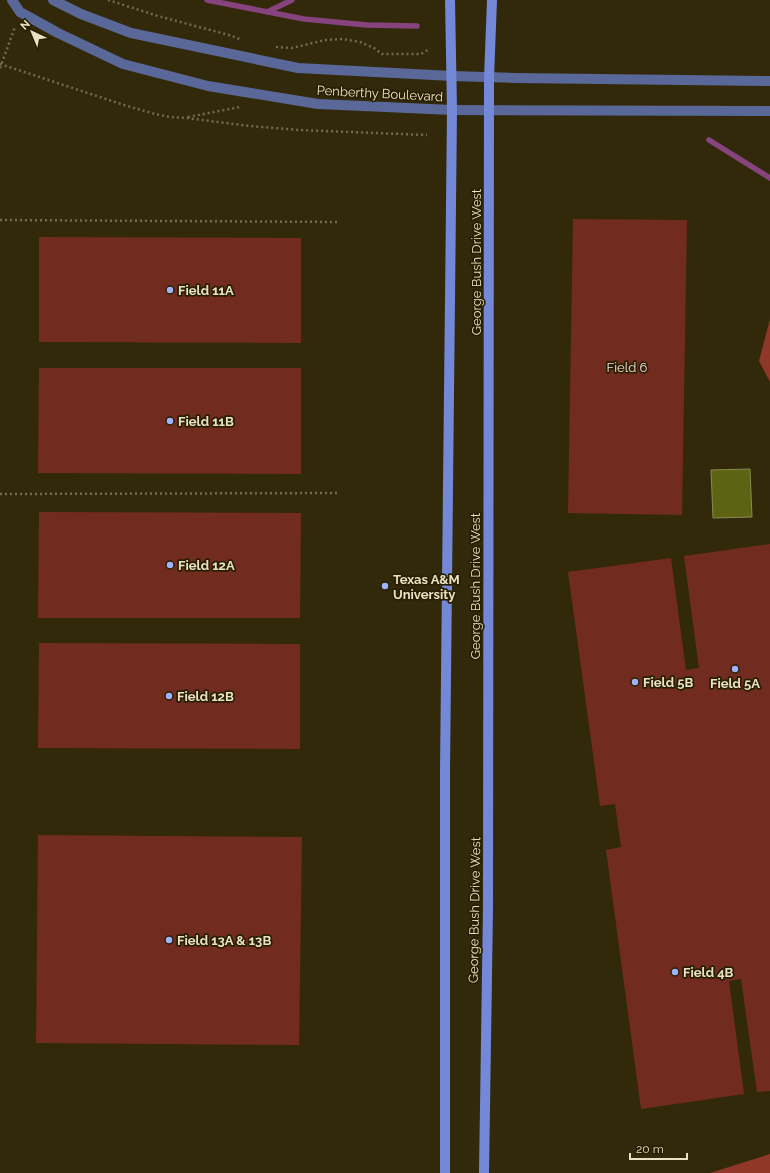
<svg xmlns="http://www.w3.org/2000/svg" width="770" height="1173" font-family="Raleway,sans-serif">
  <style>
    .green { fill: #722b1f }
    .forest { fill: #8f3829 }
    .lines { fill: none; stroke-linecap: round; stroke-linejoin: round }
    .stream { stroke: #86437e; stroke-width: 5.5 }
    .building { fill: #5e6213; stroke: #888c53 }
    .path { stroke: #746a4d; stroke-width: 2.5; stroke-dasharray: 2 3; stroke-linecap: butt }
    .minor { stroke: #596799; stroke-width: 10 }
    .tertiary { stroke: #596799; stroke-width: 10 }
    .secondary { stroke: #7488d8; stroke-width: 10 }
    .poi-dot { fill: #9fb3fd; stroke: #281f02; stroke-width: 1.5 }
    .labels { text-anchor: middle; stroke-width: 3.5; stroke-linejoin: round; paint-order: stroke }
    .street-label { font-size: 13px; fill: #eae0c4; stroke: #281f02 }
    .poi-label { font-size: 13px; font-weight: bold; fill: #eae0c4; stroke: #281f02; text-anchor: start }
    .park-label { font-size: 13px; fill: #f7ddd7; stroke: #281f02 }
  </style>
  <rect width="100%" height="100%" fill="#32290b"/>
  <path class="green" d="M573,219L687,220L682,515L568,513Z
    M39,237L301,238V343L39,342Z
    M39,368H301V474L38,473Z
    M39,512L301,513L300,618H38Z
    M770,544V1091L757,1092L741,979L729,981L744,1094L641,1109L606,850L621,847L615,804L600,806L568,572L671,558L686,670L699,668L684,556Z
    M39,643L300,644V749L38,748Z
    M38,835L302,837L299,1045L36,1043Z"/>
  <path class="forest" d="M770,319V382L759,361Z
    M770,1154V1173H710Z"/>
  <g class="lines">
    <path class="stream" d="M207,0L304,19L367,25L417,26
      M267,12L292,0
      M709,140L770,178"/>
  </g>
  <path class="building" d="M750,469L752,517L713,518L711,470Z"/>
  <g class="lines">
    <path class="path" d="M108,0L158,16L229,35L242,40
      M276,47L292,48L325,40L342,39L360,42L374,48L382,54H421L428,50
      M0,64L124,105L155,114L170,117L186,118L250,126L299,130L427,135
      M0,68L15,27
      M188,117L240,107
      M0,220L340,222
      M0,494L340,493"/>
    <path class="minor" d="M12,0L20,12L58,33L123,64L208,86L318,104L452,110
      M53,0L81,14L131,33L298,68L452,76"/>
    <path class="tertiary" d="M452,76L516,78L770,81
      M452,110L770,111"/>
    <path class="secondary" d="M445,1173V771L452,110L450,0
      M484,1173L488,908L489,78L492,0"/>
  </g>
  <g class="poi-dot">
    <circle cx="170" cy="290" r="4"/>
    <circle cx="170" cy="421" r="4"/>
    <circle cx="170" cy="565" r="4"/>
    <circle cx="385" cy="586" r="4"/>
    <circle cx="735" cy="669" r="4"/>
    <circle cx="635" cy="682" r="4"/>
    <circle cx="169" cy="696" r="4"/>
    <circle cx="169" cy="940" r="4"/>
    <circle cx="675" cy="972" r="4"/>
  </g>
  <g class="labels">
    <g class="street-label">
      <text transform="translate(380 93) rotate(3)" y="5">Penberthy Boulevard</text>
      <text transform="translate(476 262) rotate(-90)" y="5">George Bush Drive West</text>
      <text transform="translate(475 586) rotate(-90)" y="5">George Bush Drive West</text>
      <text transform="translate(474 910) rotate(-89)" y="5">George Bush Drive West</text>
    </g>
    <g class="poi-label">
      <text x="178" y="295">Field 11A</text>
      <text x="178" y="426">Field 11B</text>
      <text x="178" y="570">Field 12A</text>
      <text x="393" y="584">Texas A&amp;M<tspan x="393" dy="15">University</tspan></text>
      <text x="643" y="687">Field 5B</text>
      <text x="735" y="688" text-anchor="middle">Field 5A</text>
      <text x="177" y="701">Field 12B</text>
      <text x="177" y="945">Field 13A &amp; 13B</text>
      <text x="683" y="977">Field 4B</text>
    </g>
    <g class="park-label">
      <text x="627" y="372">Field 6</text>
    </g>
  </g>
  <g transform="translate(32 32) rotate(316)" stroke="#281f02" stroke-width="3" paint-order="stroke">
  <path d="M0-3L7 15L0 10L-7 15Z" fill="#eae0c4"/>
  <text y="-6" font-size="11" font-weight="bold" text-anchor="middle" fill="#eae0c4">N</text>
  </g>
  <path d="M630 1153v6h57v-6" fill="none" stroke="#eae0c4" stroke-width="2"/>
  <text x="636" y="1153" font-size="12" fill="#eae0c4" stroke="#281f02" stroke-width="3" paint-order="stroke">20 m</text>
</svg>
